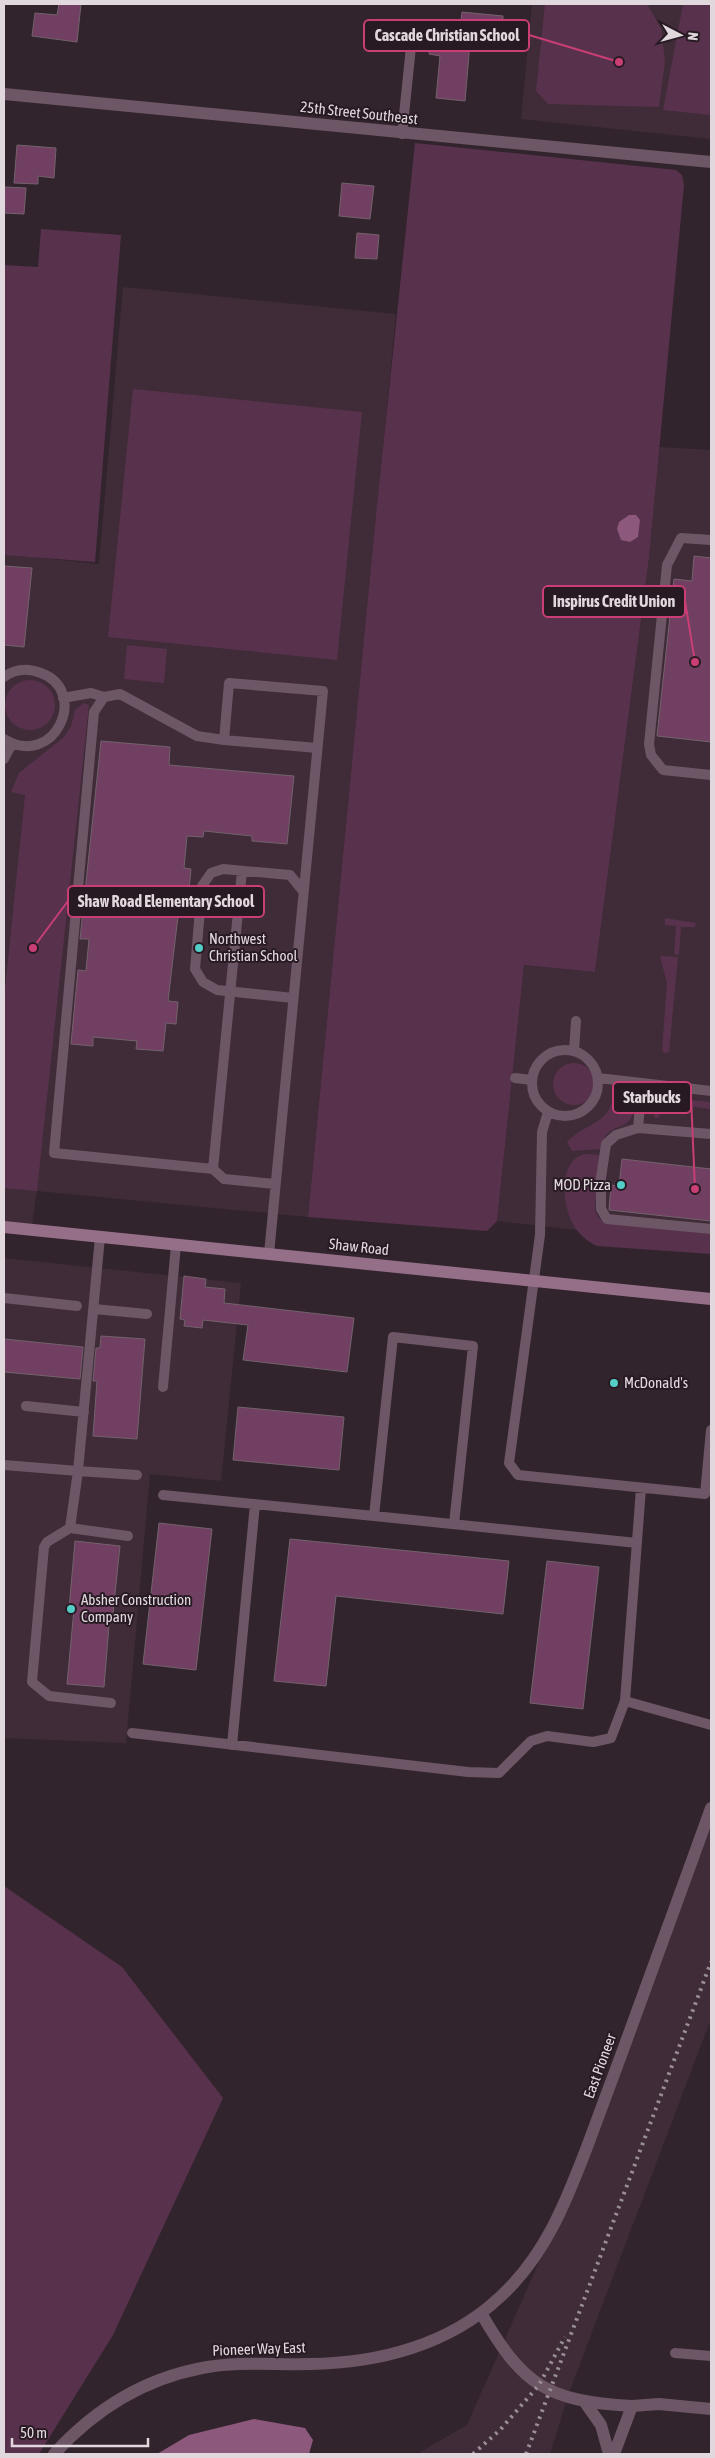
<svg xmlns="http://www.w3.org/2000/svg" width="715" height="2458" font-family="'Asap Condensed',sans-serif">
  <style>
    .built { fill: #3f2c38 }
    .green { fill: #58324c }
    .water { fill: #8c587b }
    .building { fill: #703f61; stroke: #73626c }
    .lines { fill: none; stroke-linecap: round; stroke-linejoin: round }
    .service { stroke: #6d5665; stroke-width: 10 }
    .minor { stroke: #6d5665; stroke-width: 12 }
    .tertiary { stroke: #6d5665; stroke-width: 12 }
    .secondary { stroke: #946f87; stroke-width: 12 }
    .rail { stroke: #998e95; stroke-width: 4; stroke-dasharray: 2.5 5; stroke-linecap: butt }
    .poi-dot { fill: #54cdc6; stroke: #281a23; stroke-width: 2 }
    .labels { text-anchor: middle; stroke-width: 4; stroke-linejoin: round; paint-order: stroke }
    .street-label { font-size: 15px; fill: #e1d8de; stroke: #281a23 }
    .poi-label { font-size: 15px; fill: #e1d8de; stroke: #281a23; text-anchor: start }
    .leader { fill: none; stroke: #c83e75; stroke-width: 2 }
    .callout-dot { fill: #c83e75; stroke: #281a23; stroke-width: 2 }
    .callout { fill: #281a23; stroke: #c83e75; stroke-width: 2 }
    .callout-label { font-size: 16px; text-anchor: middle; font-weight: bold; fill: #e1d8de }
  </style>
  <rect width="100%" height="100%" fill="#32242d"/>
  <path class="built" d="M532,4H711V139L521,119Z
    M123,287L396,314L308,1217L37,1191L31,1230L4,1227V554L99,564Z
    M659,447L711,450V1245L497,1221L524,965L595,972L649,558Z
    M4,1258L241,1283L221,1481L150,1474L126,1743L4,1738Z
    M711,1809V2019L570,2390L550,2454H417L467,2425L574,2183Z"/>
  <path class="green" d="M545,4H647L661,28L665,61L659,107L548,104L536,91Z
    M683,4H711V115L663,110Z
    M415,143L676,170L682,175L684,185L649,558L595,972L524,965L497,1221L487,1231L308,1217L377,505Z
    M41,229L121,235L95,562L4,555V265L38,267Z
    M133,389L362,412L337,660L108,637Z
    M127,645L167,649L164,683L124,679Z
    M5 705a25 25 0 1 1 50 0a25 25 0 1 1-50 0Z
    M84,703L89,705L37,1191L4,1188V999L25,795L11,792L19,773L64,737L71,726L75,710Z
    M665,918L696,923L695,927H681L679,955L674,954L676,926L665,925Z
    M662,956L678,957L669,1052L664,1053L662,1050L667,983L660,957Z
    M553 1084a21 21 0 1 1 42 0a21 21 0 1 1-42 0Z
    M626,1094L632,1096C635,1101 634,1105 633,1112C630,1129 613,1124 605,1137C603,1140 602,1145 601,1149L572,1151L567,1142C579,1129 591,1127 603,1117C614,1108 607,1098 626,1094Z
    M658,1097L711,1102V1109L661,1103L659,1117L656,1118L654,1116L655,1101Z
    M585,1154L599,1155L595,1210C597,1218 601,1220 608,1223L711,1234V1254L597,1246C586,1241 577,1233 572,1222C562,1204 559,1159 585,1154Z
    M4,1886L122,1967L223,2098L113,2335L39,2454H4Z"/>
  <path class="water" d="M629,515H636L640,520L638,537L630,542L621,540L617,529L619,522Z
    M254,2419L305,2428L313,2440L309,2454H157L189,2435Z"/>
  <path class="building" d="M59,4H81L77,42L32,36L35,13L57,15Z
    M462,12L503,16L502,37L473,35V38L459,37Z
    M431,37L470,43L465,101L436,98L440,56L429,54Z
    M17,145L56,148L54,178L38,176V184L14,183Z
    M342,183L374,186L370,219L339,216Z
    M4,187L26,188L24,214L4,213Z
    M357,233L379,235L377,259L355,258Z
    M694,556L711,558V742L657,736L674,579L692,581Z
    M4,566L32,568L24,647L4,645Z
    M101,741L170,747L169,765L294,776L287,844L252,841V836L204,831L203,837L187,836L184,868L191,869L188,899H180L168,1001L178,1002L176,1024L166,1023L163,1051L136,1049L137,1041L93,1037V1046L71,1044L78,970L86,971L89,939H80Z
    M622,1159L711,1169V1221L609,1210L611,1185L619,1186Z
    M184,1276L206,1279L205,1287L225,1289L224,1303L354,1318L347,1372L243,1360L248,1325L203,1320L202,1328L184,1326L185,1320L180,1319Z
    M101,1336L145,1339L137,1439L93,1436L97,1381H93L96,1348H100Z
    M4,1339L83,1347L80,1379L4,1372Z
    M238,1407L344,1417L339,1470L233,1460Z
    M159,1523L212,1529L196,1670L143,1664Z
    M290,1539L509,1561L503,1614L336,1596L326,1686L274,1681Z
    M75,1541L120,1546L113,1613H110L104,1687L67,1684L74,1609H69Z
    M547,1561L599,1567L583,1709L530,1703Z"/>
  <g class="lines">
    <path class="service" d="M402,134L412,37
      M711,540L681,538L667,565L649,744L651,755L663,770L711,775
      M4,677C15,669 28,668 41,673C90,691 55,770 4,739
      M63,698L91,693L104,697
      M4,759L12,744
      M242,871L213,1169L224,1179L275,1184
      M293,998L217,990L203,982L195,969L202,886L211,873L223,869L290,875L303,891
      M532 1083a33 33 0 1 1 66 0a33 33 0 1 1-66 0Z
      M574,1051L576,1021
      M515,1078L532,1080
      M598,1078L711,1091
      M642,1083L638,1128L711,1134
      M548,1112L542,1132L540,1235L509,1463L518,1475L705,1494L711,1430
      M638,1128L616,1135L606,1144L601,1178V1209L607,1219L711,1229
      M213,1169L54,1153L94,712L104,697L120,694L197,736L224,740
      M269,1254L323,691L229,683L224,740L317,748
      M4,1298L77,1306
      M94,1309L147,1314
      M163,1387L176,1245
      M26,1406L84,1412
      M4,1465L78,1471L100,1237
      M641,1488L625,1701L711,1725
      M163,1495L374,1516
      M454,1524L473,1346L393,1337L374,1516L637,1543
      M70,1528L128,1536
      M111,1703L49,1696L32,1682L44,1547L47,1542L70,1528L78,1471L137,1475
      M132,1733L468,1772L499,1773L531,1741L547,1736L593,1742L611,1738L625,1701
      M232,1745L255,1504
      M675,2353L711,2356"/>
    <path class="minor" d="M4,94L711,162
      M632,2406L659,2404L711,2409"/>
    <path class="tertiary" d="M481,2313C523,2386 547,2401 632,2406L614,2454
      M584,2401L601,2425L609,2454
      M54,2454C94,2410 144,2379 202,2368C238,2361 275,2365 310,2364C379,2363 449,2345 500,2297C545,2256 566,2202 587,2147C599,2115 611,2083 623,2050C652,1970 682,1889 711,1808"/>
    <path class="secondary" d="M4,1227L711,1299"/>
    <path class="rail" d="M473,2454L500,2430L539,2385L565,2337
      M526,2454L711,1962"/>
  </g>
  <g class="poi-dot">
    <circle cx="199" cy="948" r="5"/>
    <circle cx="621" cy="1185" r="5"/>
    <circle cx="614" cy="1383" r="5"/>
    <circle cx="71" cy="1609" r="5"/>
  </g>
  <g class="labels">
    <g class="street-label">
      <text transform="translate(359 113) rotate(6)" y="5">25th Street Southeast</text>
      <text transform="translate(359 1247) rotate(6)" y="5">Shaw Road</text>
      <text transform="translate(600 2066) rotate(-70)" y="5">East Pioneer</text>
      <text transform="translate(259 2349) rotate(-2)" y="5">Pioneer Way East</text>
    </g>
    <g class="poi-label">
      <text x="209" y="944">Northwest<tspan x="209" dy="17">Christian School</tspan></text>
      <text x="611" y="1190" text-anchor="end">MOD Pizza</text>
      <text x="624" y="1388">McDonald's</text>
      <text x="81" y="1605">Absher Construction<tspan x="81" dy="17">Company</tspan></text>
    </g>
  </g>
  <path class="leader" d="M619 62L529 35M695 662L685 601M33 948L68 901M695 1189L691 1097"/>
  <g class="callout-dot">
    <circle cx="619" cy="62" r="5"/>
    <circle cx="695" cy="662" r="5"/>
    <circle cx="33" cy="948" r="5"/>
    <circle cx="695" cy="1189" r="5"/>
  </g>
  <g class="callout">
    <rect x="364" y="20" width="165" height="31" rx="5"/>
    <rect x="543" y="586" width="142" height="31" rx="5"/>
    <rect x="68" y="886" width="196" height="31" rx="5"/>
    <rect x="613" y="1082" width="78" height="31" rx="5"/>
  </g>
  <g class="callout-label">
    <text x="447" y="41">Cascade Christian School</text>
    <text x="614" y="607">Inspirus Credit Union</text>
    <text x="166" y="907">Shaw Road Elementary School</text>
    <text x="652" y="1103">Starbucks</text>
  </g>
  <rect width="715" height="2458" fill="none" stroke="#e1d8de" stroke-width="10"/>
  <g transform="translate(680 35) rotate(96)" stroke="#281a23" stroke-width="4" paint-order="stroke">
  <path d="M0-4L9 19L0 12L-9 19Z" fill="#e1d8de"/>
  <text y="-8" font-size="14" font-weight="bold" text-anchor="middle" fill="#e1d8de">N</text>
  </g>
  <path d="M12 2438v8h136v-8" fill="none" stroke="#e1d8de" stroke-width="2.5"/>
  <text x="20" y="2438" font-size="15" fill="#e1d8de" stroke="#281a23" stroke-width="4" paint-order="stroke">50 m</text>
</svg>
